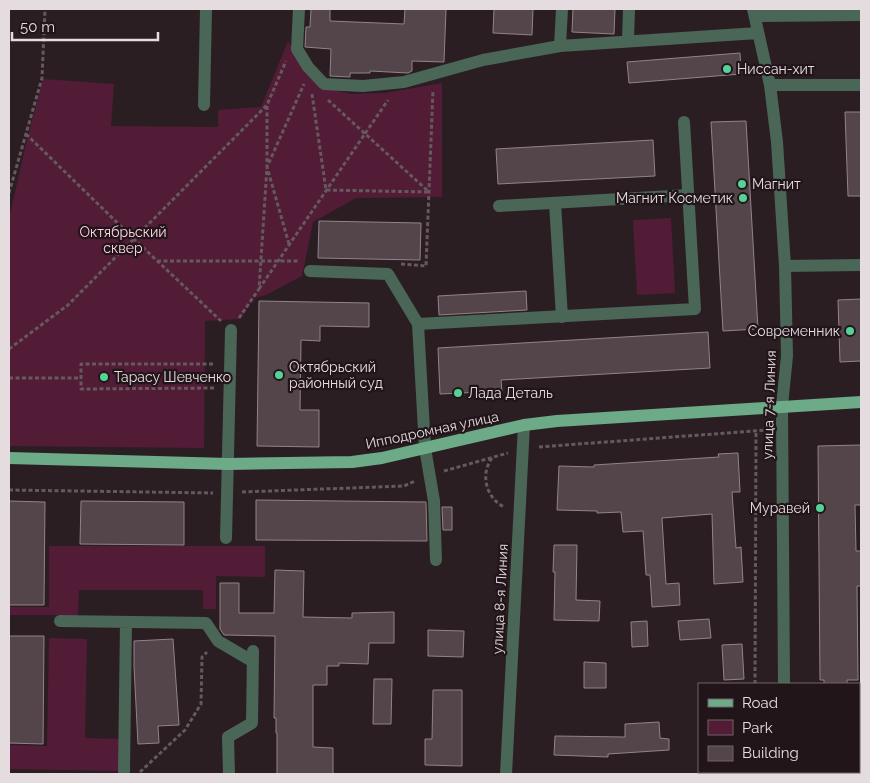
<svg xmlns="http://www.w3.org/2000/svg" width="870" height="783" font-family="Raleway,sans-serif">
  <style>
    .green { fill: #521c36 }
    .building { fill: #54454b; stroke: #938289 }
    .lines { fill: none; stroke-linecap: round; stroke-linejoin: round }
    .path { stroke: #65595d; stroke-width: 3; stroke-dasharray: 4 2.5; stroke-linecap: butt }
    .minor { stroke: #496656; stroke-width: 12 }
    .major { stroke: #6daa88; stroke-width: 12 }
    .poi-dot { fill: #54d396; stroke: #21151a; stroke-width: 2 }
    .labels { text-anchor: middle; stroke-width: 4.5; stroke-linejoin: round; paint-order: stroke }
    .poi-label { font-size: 14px; fill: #e5dcdf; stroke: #21151a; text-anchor: start }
    .park-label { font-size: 14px; fill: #fed5e4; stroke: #21151a }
    .street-label { font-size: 14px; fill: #e5dcdf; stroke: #21151a }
  </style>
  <rect width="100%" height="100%" fill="#2b1e23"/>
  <path class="green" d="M288,41L305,69L323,87L351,94L385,93L442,83V197L356,198L313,222L302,276L266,295L254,298L240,319L205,321L204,448L9,446V218L27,140L43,79L114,84L111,126L218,127V110L261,107Z
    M671,218L675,293L637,295L633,220Z
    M49,546H265V577L216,576V609H203V590H79L78,615H9V607H49Z
    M49,638L87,639L85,738L121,739L120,771L9,769V745L47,746Z"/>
  <path class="building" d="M311,9H330V21L404,24L405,9H446L444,62L412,61V71L408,73L370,71V73H350V77L330,76L331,49L305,47L306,27H310Z
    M494,9H533L532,35L493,33Z
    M573,9H615L614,34L572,32Z
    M740,53L741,74L629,83L627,62Z
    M845,112H861V196H848Z
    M746,121L758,329L723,331L711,122Z
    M653,140L655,176L498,184L496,149Z
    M319,221L421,223L420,260L318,258Z
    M526,291L527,310L439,315L438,296Z
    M861,299V361L840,362L838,300Z
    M259,301L369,303V327L320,326V341L301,340L300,410H319V447L257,446Z
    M708,332L710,368L501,380L502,391L440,394L438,348Z
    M861,445V505H855L856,551H861V586H857L858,680H847V684H824V680H820L818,446Z
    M738,453L740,492H732L736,548L741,547L743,582L714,584L712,514L662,518L666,584L679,583L680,605L652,607L650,575H646L643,531L623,532L621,512L597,513V511L557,510L559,466L594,467V465L719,457L718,454Z
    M256,500L426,502L427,541L256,540Z
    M9,501L45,502L44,605H9Z
    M81,501L184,502V545L80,544Z
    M442,507H452V530H443Z
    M554,545H577L576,600L600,601L599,621L554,620L555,572H553Z
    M275,570L304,571L303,617L352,618V613L394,612V643H369L368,664L339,663V666H327V685H313V747L333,748V774H277V733H276V718H274L275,636L224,635L220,629V583H239V613H274Z
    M709,619L711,638L680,640L678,621Z
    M647,621L648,646L632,647L631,622Z
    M428,630L464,631L463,657L428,656Z
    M9,636H44L43,744L9,743Z
    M173,639L179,725L158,726L159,743L138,744L134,666V641Z
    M742,644L744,679L724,680L722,645Z
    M584,662L606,663V688H584Z
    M374,679H392L391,724H373Z
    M433,690H462V766L425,765V739H432Z
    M659,722L660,738L669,739V750L608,754V757L554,755L555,736L625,737V724Z"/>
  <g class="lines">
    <path class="path" d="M312,94L326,190L429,192
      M328,100L428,191
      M26,134L134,239L221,321
      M9,193L42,78L45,9
      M289,244L267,167L304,84
      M157,261H299
      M401,264L426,266L433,90
      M259,289L388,100
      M239,318L259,289L267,167V105
      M9,349L68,305L267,105L286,61
      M9,378H81
      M214,388L81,389V364H215
      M539,447L767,430
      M492,458C480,474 486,498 504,507
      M444,471L508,453
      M9,490L213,493
      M242,492L404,486L415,481
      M755,684L756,432
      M140,772L185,730L201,704L202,657L207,652
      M755,772V774"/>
    <path class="minor" d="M299,9L297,49L308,67L324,84L363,86L404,82L483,60L560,46L758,33
      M753,9L770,85L777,142L785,266L787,356L782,406L784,684
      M755,16L861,15
      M628,40L629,9
      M560,46L562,9
      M770,85H861
      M204,105L206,9
      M555,203L562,317
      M499,206L689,195
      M785,266L861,265
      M310,271L388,274L418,324
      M226,538L231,330
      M436,560L434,501L425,448L418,324L695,309L684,122
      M60,621L206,623L218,641L252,661
      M124,771L126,622
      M785,772V774
      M229,774L228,737L252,723L253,651
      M506,774L524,425"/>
    <path class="major" d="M9,458L229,464L352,462L382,458L524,425L557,421L861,402"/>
  </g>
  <g class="poi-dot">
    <circle cx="727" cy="69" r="5"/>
    <circle cx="742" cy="184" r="5"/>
    <circle cx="743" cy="198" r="5"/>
    <circle cx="850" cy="331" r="5"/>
    <circle cx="279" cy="375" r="5"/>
    <circle cx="104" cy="377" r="5"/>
    <circle cx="458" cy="393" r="5"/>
    <circle cx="820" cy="508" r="5"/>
  </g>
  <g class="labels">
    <g class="poi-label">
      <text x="737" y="74">Ниссан-хит</text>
      <text x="752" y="189">Магнит</text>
      <text x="733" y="203" text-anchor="end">Магнит Косметик</text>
      <text x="840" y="336" text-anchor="end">Современник</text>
      <text x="289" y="372">Октябрьский<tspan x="289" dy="16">районный суд</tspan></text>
      <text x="114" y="382">Тарасу Шевченко</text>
      <text x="468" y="398">Лада Деталь</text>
      <text x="810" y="513" text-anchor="end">Муравей</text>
    </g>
    <g class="park-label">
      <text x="123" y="237">Октябрьский<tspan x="123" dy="16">сквер</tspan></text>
    </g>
    <g class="street-label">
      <text transform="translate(769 405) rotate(-88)" y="5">улица 7-я Линия</text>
      <text transform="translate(432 430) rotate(-12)" y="5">Ипподромная улица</text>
      <text transform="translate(500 599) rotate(-87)" y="5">улица 8-я Линия</text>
    </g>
  </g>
  <rect width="870" height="783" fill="none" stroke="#e5dcdf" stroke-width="20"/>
  <rect x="698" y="683" width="162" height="90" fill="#21151a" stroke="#6f6569"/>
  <rect x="708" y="699" width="25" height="8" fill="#6daa88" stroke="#6f6569"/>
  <text x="742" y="708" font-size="15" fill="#e5dcdf">Road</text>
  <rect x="708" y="720" width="25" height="15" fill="#521c36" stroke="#6f6569"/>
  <text x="742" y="733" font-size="15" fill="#e5dcdf">Park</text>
  <rect x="708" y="746" width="25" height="15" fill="#54454b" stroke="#6f6569"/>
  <text x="742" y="758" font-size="15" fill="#e5dcdf">Building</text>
  <path d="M12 32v8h146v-8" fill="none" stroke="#e5dcdf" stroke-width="2.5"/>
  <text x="20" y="32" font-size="15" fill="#e5dcdf" stroke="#21151a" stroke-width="4" paint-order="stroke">50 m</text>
</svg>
